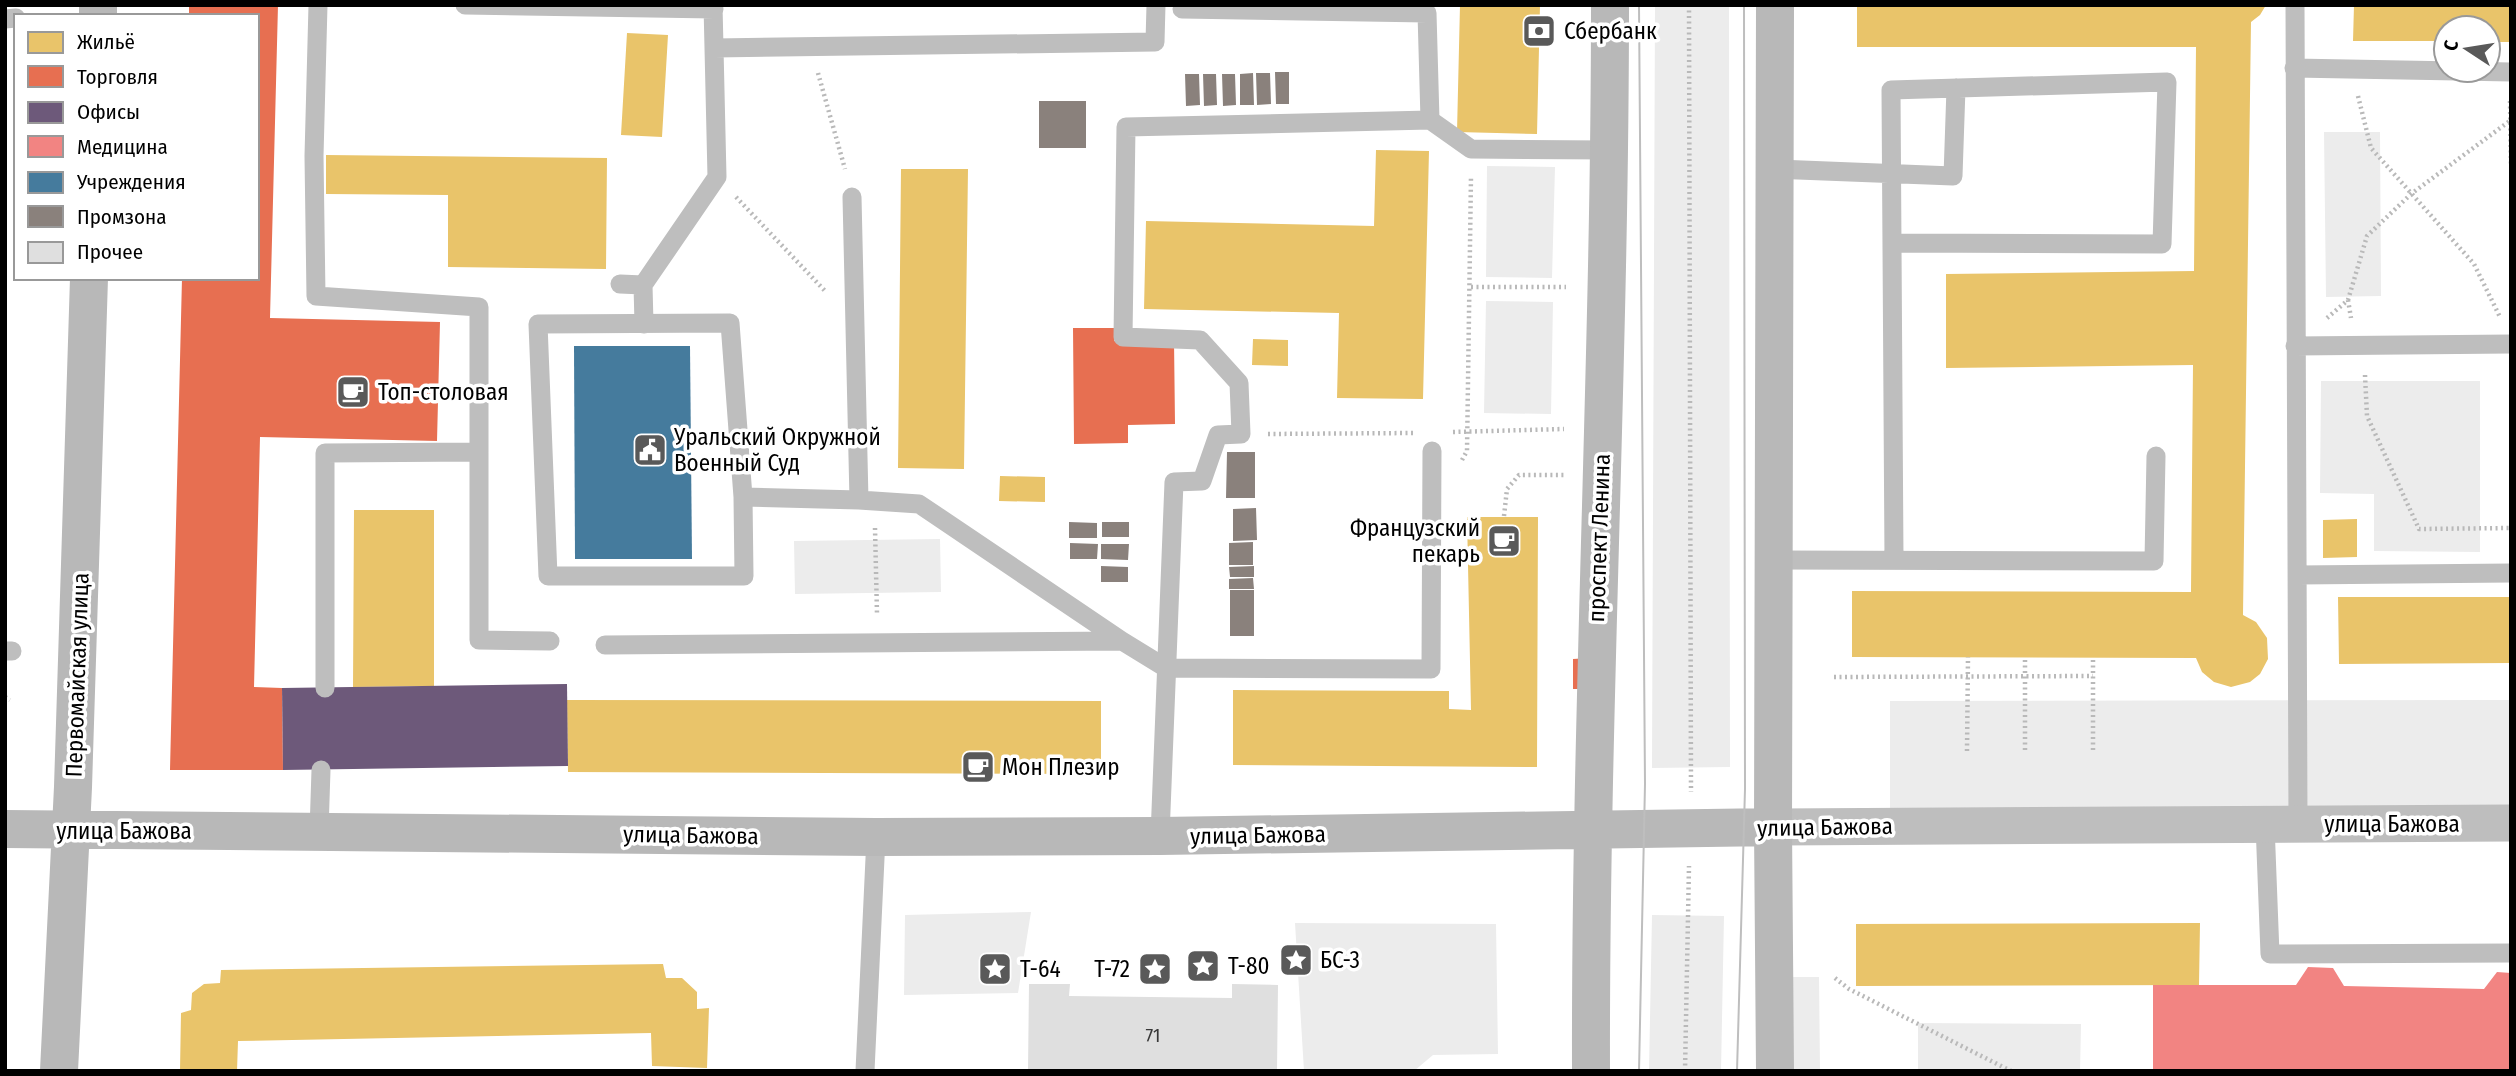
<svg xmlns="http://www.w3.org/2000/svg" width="2516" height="1076" font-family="'Fira Sans Condensed',sans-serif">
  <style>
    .green { fill: #ececec }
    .homes { fill: #e9c46a }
    .shops { fill: #e76f51 }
    .offices { fill: #6d597a }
    .health { fill: #f28482 }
    .public { fill: #457b9d }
    .industry { fill: #8a817c }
    .building { fill: #dfdfdf }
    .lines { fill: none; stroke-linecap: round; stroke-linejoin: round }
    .path { stroke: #b9b9b9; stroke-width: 4.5; stroke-dasharray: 2 3.5; stroke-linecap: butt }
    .lane { stroke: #bebebe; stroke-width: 19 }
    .street { stroke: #bebebe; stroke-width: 37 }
    .secondary { stroke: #b8b8b8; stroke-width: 38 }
    .tram { stroke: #bebebe; stroke-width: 2 }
    .labels { text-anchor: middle; stroke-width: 7; stroke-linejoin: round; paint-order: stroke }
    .number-label { font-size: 19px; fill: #383838 }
    .poi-label { font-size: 23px; fill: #000; stroke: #fff; text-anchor: start }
    .street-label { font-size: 23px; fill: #000; stroke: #fff }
  </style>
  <rect width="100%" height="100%" fill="#fff"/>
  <path class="green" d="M1655,5H1729L1730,767L1652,768Z
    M2324,132H2380L2381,296L2326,297Z
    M1487,166L1555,167L1552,278L1486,277Z
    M1486,301L1553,302L1551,414L1484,413Z
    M2321,381H2480V552L2374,551V494L2320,493Z
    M940,539L941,592L795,594L794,541Z
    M2511,700V807L1890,812V701Z
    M1031,912L1018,993L904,995L905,915Z
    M1652,915L1724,916L1721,1071H1649Z
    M1295,923L1496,924L1498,1054L1433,1055L1414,1071H1304Z
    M1792,977H1819L1820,1071H1792Z
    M1918,1023L2081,1024L2080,1071H1918Z"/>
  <path class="homes" d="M1460,5H1540L1537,134L1457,132Z
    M1857,5H2266L2260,15L2251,22L2243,615L2256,622L2267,638L2268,659L2260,674L2250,682L2231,687L2214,682L2202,672L2196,658L1852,657V591L2191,592L2193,365L1946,368V274L2194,271L2196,47H1857Z
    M2354,5H2511V42H2488V28H2446V41H2353Z
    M627,33L668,35L662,137L621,135Z
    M1376,150L1429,151L1423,399L1337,398L1339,313L1144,309L1146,221L1374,226Z
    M326,155L607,158L606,269L448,267V195L326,194Z
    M901,169H968L964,469L898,468Z
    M1253,339L1288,340V366L1252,365Z
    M1000,476L1045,477V502L999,501Z
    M354,510H434V686L353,687Z
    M1467,517H1538L1537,767L1233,765V690L1449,691V709L1471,710Z
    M2357,519V557L2323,558V520Z
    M2338,597H2511V663L2339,664Z
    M567,700L1101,701V774L568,772Z
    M2200,923L2199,985L1856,986V924Z
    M663,964L666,978H682L697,992V1009L709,1008L707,1068L652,1066L651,1033L238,1041L237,1071H180L181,1013L191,1010L192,993L204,984L220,983L221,970Z"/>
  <path class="shops" d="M189,5H278L270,318L440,322L437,441L260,437L254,687L282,688L283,770H170L182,278H257V16H189Z
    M1073,328H1114V341L1174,340L1175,424L1128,425V443L1074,444Z
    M1589,658V689H1573V659Z"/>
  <path class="offices" d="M567,684L568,766L283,770L282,688Z"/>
  <path class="health" d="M2308,967L2333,968L2344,986L2484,989L2497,972L2511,973V1071H2153V985H2296Z"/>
  <path class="public" d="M574,346H690L692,559H575Z"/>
  <path class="industry" d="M1275,72H1289V104H1276Z
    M1253,73L1254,105H1240V74Z
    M1256,73H1270L1271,104L1257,105Z
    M1185,74H1199L1200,105L1186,106Z
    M1203,74H1216L1217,105L1204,106Z
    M1222,74H1235L1236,105L1223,106Z
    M1039,101H1086V148H1039Z
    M1227,452H1255V498H1226Z
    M1256,508L1257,540L1233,541V509Z
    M1069,522L1097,523V538H1069Z
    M1102,522H1129V537H1102Z
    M1253,542V565H1229V543Z
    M1070,543L1098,544L1097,559H1070Z
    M1101,544H1129L1128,560L1101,559Z
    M1101,566L1128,567V582H1101Z
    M1254,566V577H1230L1229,567Z
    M1253,578L1254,589H1229V579Z
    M1230,590H1254V636H1230Z"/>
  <path class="building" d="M1029,984H1070L1069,996L1232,998V984L1278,985L1277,1071H1028Z"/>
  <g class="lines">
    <path class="path" d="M1689,5L1691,792
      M818,73L845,169
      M2358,96L2371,148L2474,264L2500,317
      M2510,101L2511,166
      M736,197L826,292
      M1471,287H1566
      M2348,300L2351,318
      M2327,318L2348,300L2367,236L2411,194L2511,120
      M2365,375L2367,416L2419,529L2511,528
      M1453,432L1564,429
      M1268,434L1413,433
      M1462,460L1467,451L1471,176
      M1504,516L1507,489L1519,475H1565
      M875,528L877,614
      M1834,677L2093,676
      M5,697L10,700
      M2025,750V658
      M2093,750V658
      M1967,751L1968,657
      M1835,978L1849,989L2011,1071
      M1685,1071L1689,866"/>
    <path class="lane" d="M318,5L314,156L316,296L479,307V640L550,641
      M465,5L714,9
      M2295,5L2298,824
      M1182,9L1427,13L1430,120
      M5,19L16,18
      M715,48L1155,42L1156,5
      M2294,68L2511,72
      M1775,169L1953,176L1956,88
      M852,197L859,500
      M1892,243L2162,244L2167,82L1891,90L1894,560
      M620,284L643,285
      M730,323L743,497L744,576H548L538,324Z
      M644,324L643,285L717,177L713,5
      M2295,346L2511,344
      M743,497L859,500L919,504L1122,641L1166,668L1431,669L1432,451
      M1775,560L2154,561L2156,456
      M2298,575L2511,573
      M605,645L1122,641
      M5,651H12
      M325,688V453L479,452
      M2265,824L2270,954L2511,953
      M319,831L321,770
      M1160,836L1174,482L1202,481L1218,435L1241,434L1239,383L1200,340L1123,337L1126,127L1430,120L1471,149L1610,150
      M865,1071L876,837"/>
    <path class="street" d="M1773,827L2511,823"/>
    <path class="secondary" d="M1775,5L1773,827L1775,1071
      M98,16V5
      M5,829L876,837L1160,836L1773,827
      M59,1071L73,787L89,278
      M1591,1071C1590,715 1610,361 1610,5"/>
    <path class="tram" d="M1639,1071L1645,784L1639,5
      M1737,1071L1745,789L1744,5"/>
  </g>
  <defs>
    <symbol id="bank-square" viewBox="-11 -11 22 22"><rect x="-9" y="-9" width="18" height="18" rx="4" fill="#595959" stroke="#fff"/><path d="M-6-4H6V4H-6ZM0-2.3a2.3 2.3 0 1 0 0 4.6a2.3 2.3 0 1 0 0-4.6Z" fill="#fff"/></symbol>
    <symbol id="cafe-square" viewBox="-11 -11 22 22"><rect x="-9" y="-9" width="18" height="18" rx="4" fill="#595959" stroke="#fff"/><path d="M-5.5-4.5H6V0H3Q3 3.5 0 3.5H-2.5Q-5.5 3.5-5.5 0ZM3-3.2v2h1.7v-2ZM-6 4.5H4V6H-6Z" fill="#fff"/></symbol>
    <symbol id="civic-square" viewBox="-11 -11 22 22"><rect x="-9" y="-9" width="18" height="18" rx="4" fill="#595959" stroke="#fff"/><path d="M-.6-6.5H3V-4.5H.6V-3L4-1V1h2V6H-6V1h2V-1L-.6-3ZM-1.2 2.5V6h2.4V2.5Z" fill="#fff"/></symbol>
    <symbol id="sight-square" viewBox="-11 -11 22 22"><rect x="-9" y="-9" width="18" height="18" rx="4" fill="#595959" stroke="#fff"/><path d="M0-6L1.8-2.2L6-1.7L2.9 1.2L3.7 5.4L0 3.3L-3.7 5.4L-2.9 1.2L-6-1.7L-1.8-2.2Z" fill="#fff"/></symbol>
  </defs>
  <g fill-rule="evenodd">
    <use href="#bank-square" x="1520" y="12" width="38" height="38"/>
    <use href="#cafe-square" x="334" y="373" width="38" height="38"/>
    <use href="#civic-square" x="631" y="431" width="38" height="38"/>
    <use href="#cafe-square" x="1485" y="522" width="38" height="38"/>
    <use href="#cafe-square" x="959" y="748" width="38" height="38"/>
    <use href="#sight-square" x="1277" y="941" width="38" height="38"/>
    <use href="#sight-square" x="1184" y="947" width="38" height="38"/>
    <use href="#sight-square" x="976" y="950" width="38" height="38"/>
    <use href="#sight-square" x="1136" y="950" width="38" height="38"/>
  </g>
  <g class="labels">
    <g class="number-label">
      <text x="1153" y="1042">71</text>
    </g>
    <g class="poi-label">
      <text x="1564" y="39">Сбербанк</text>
      <text x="378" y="400">Топ-столовая</text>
      <text x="674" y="445">Уральский Окружной<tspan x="674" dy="26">Военный Суд</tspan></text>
      <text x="1480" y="536" text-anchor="end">Французский<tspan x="1480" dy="26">пекарь</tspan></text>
      <text x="1002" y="775">Мон Плезир</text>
      <text x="1320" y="968">БС-3</text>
      <text x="1228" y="974">Т-80</text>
      <text x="1020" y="977">Т-64</text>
      <text x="1130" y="977" text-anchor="end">Т-72</text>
    </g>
    <g class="street-label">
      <text transform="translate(1599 538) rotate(-88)" y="8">проспект Ленина</text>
      <text transform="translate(77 675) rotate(-88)" y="8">Первомайская улица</text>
      <text x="2392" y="832">улица Бажова</text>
      <text transform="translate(1825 827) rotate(-1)" y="8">улица Бажова</text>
      <text x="124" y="839">улица Бажова</text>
      <text transform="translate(691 835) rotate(1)" y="8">улица Бажова</text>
      <text transform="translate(1258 835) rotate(-1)" y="8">улица Бажова</text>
    </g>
  </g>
  <rect width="2516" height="1076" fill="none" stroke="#000000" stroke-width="14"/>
  <rect x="14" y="14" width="245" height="266" fill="#ffffff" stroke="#999999" stroke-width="2"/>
  <rect x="28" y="32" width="35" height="21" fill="#e9c46a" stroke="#999999" stroke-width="2"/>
  <text x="77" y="49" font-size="21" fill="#000000">Жильё</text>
  <rect x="28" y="66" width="35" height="21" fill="#e76f51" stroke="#999999" stroke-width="2"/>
  <text x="77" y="84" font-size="21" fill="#000000">Торговля</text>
  <rect x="28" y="102" width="35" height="21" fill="#6d597a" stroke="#999999" stroke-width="2"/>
  <text x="77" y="119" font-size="21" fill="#000000">Офисы</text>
  <rect x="28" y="136" width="35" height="21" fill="#f28482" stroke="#999999" stroke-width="2"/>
  <text x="77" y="154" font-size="21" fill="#000000">Медицина</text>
  <rect x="28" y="172" width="35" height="21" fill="#457b9d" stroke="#999999" stroke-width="2"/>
  <text x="77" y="189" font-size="21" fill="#000000">Учреждения</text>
  <rect x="28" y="206" width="35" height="21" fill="#8a817c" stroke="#999999" stroke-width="2"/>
  <text x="77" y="224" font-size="21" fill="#000000">Промзона</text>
  <rect x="28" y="242" width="35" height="21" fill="#dfdfdf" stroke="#999999" stroke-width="2"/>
  <text x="77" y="259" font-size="21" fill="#000000">Прочее</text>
  <g transform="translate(2467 49) rotate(282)"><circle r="33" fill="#ffffff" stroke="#999999" stroke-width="2"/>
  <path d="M0-5L12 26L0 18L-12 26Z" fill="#595959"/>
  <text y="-10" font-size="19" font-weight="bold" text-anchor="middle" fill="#000000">С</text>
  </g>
</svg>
